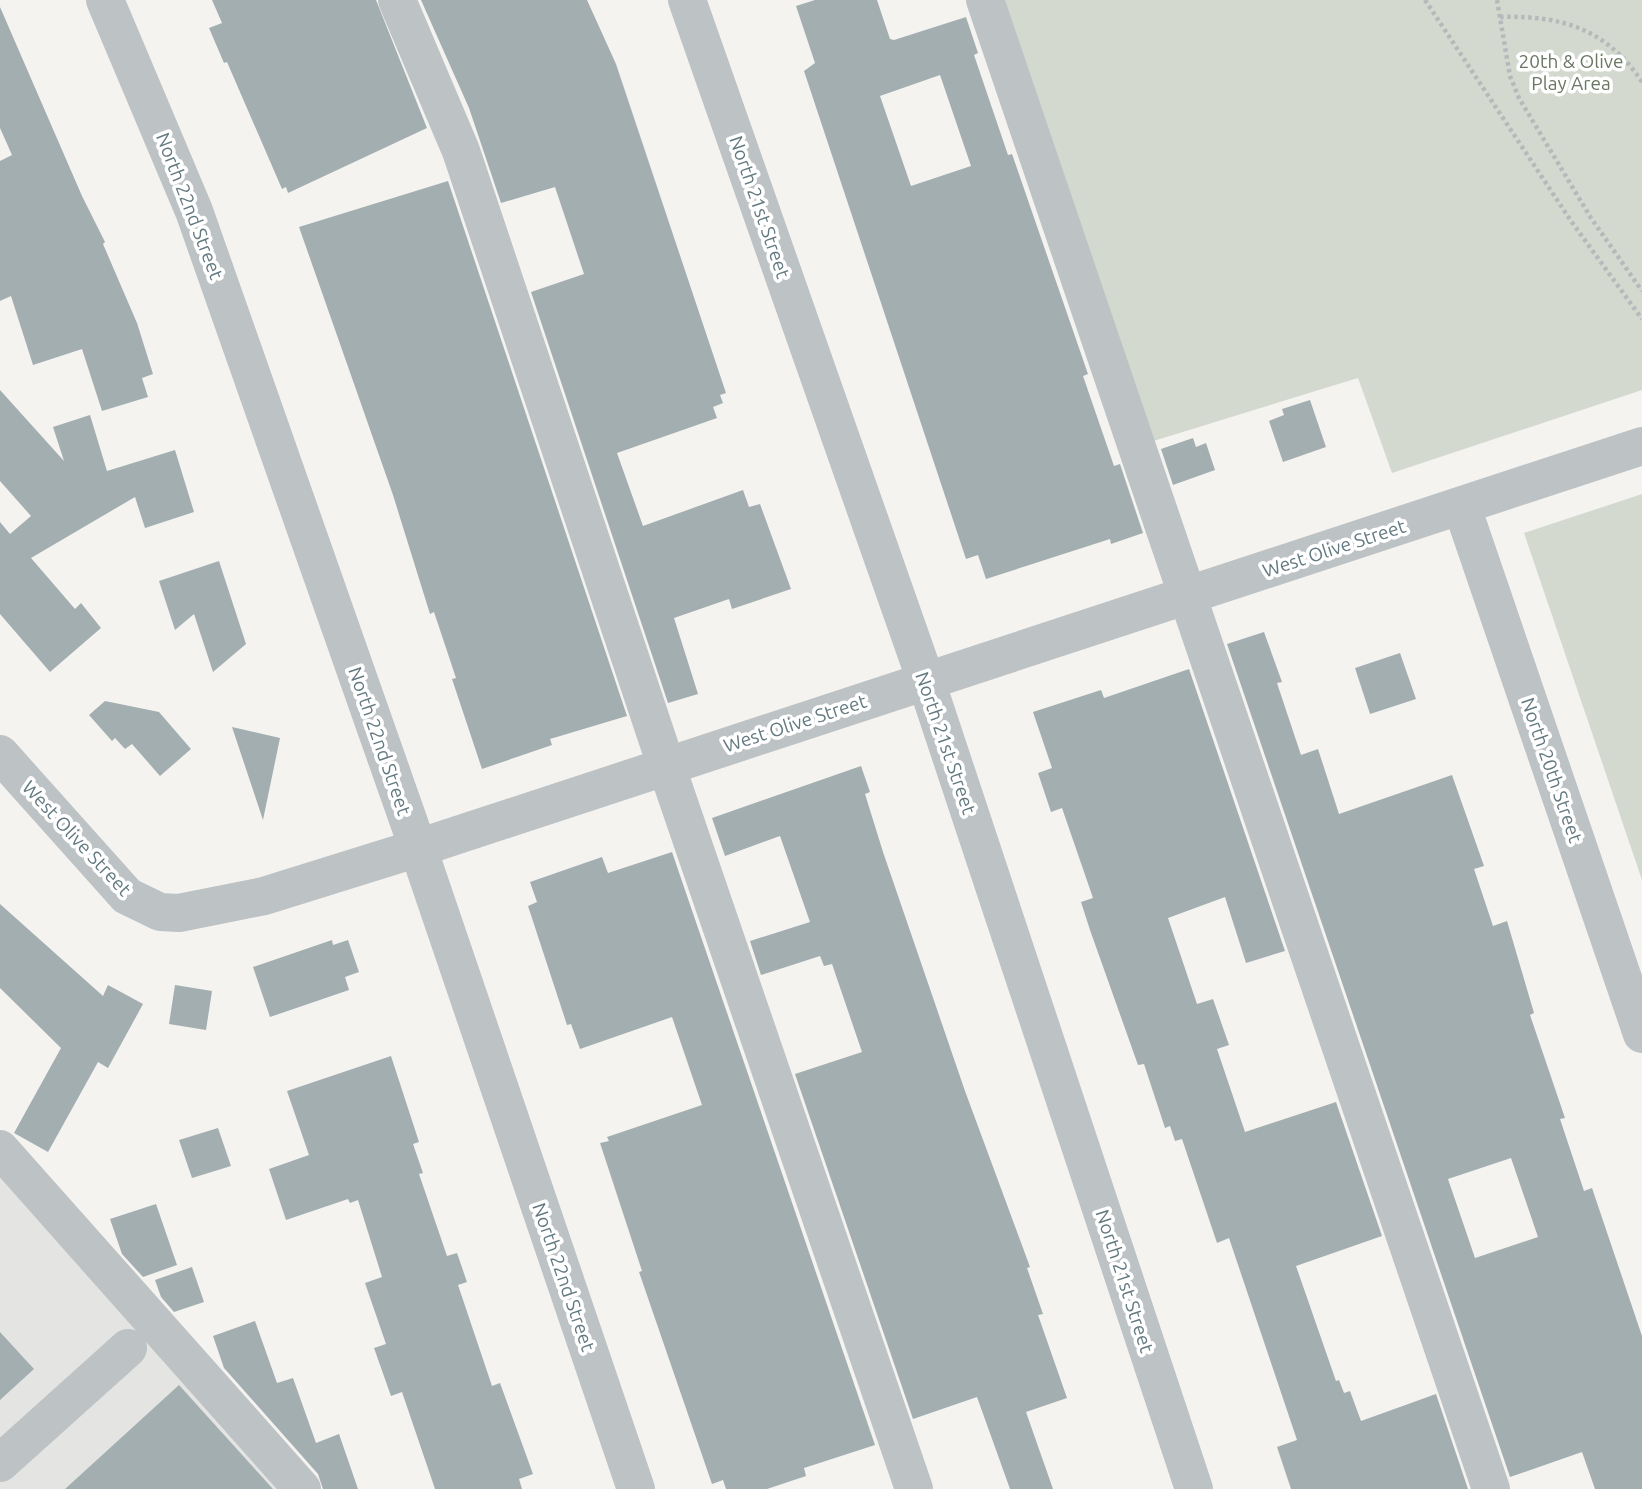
<svg xmlns="http://www.w3.org/2000/svg" width="1642" height="1489" font-family="Ubuntu,sans-serif">
  <style>
    .built { fill: #e4e5e3 }
    .green { fill: #d4d9cf }
    .building { fill: #a3aeb1; fill-rule: evenodd }
    .lines { fill: none; stroke-linecap: round; stroke-linejoin: round }
    .path { stroke: #b5b9ba; stroke-width: 4.5; stroke-dasharray: 3.5 3.5; stroke-linecap: butt }
    .minor { stroke: #bdc2c4; stroke-width: 38 }
    .labels { text-anchor: middle; stroke-width: 7; stroke-linejoin: round; paint-order: stroke }
    .park-label { font-size: 19px; fill: #6b7762; stroke: #fff }
    .street-label { font-size: 19px; fill: #637980; stroke: #fff }
  </style>
  <rect width="100%" height="100%" fill="#f4f3f0"/>
  <path class="built" d="M0,1149L302,1489H0Z"/>
  <path class="green" d="M997,0H1642V390L1392,473L1358,378L1147,443Z
    M1642,494V880L1524,533Z"/>
  <path class="building" d="M212,0H376L427,128L288,193L286,187L282,189L227,62L224,63L209,28L222,23Z
    M421,0H587L616,64L726,393L720,395L723,403L713,407L717,418L617,453L643,526L743,490L749,507L760,504L791,589L732,609L729,599L674,618L698,694L668,703L531,292L584,274L555,187L501,203L469,108Z
    M815,0H877L890,39L894,40L966,17L978,53L974,55L1008,155L1012,154L1088,374L1083,376L1114,466L1120,464L1143,533L1111,544L1110,539L986,579L978,555L966,559L804,71L815,63L796,6ZM940,75L971,166L911,186L880,96Z
    M0,7L82,196L105,242L103,244L137,323L153,374L142,378L148,397L102,411L82,349L33,365L11,296L0,301V161L12,155L0,128Z
    M448,181L627,716L550,739L552,745L482,769L452,679L456,678L434,612L430,614L393,495L299,227Z
    M0,390L64,461L53,427L90,415L107,471L175,450L194,512L145,528L135,497L31,558L75,609L81,603L101,628L50,672L0,614V522L10,534L31,516L0,481Z
    M1310,400L1326,447L1283,462L1269,421L1284,415L1282,409Z
    M1193,438L1196,447L1206,443L1215,470L1173,485L1161,449Z
    M219,561L246,644L213,672L194,614L175,630L159,581Z
    M1264,632L1282,682L1277,683L1301,755L1318,749L1339,814L1452,775L1484,866L1474,869L1493,926L1507,921L1534,1013L1530,1015L1565,1118L1560,1119L1584,1191L1592,1188L1642,1336V1489H1595L1582,1452L1510,1477L1227,644ZM1511,1158L1538,1237L1475,1258L1448,1179Z
    M1400,653L1416,699L1370,714L1355,668Z
    M1189,669L1285,951L1246,963L1225,897L1168,918L1197,1004L1213,999L1229,1045L1217,1049L1245,1132L1336,1102L1382,1236L1296,1266L1336,1381L1339,1380L1344,1393L1350,1391L1361,1421L1436,1394L1468,1489H1291L1277,1447L1297,1440L1229,1238L1217,1243L1182,1139L1175,1141L1170,1126L1165,1128L1144,1064L1138,1065L1090,930L1081,902L1093,898L1062,808L1051,812L1038,773L1052,768L1033,712L1101,690L1104,698Z
    M105,701L159,712L191,749L160,776L132,744L125,749L115,738L112,741L89,715Z
    M232,727L280,738L263,820Z
    M861,766L870,792L865,794L883,852L965,1091L1030,1267L1027,1268L1043,1314L1038,1315L1067,1398L1026,1412L1053,1489H1010L977,1397L913,1419L795,1074L862,1052L832,964L824,966L820,956L761,975L750,941L810,922L780,836L725,856L712,818Z
    M672,852L875,1445L804,1468L806,1476L767,1489H726L723,1480L712,1484L639,1272L642,1271L600,1143L609,1141L607,1137L702,1105L672,1017L580,1049L571,1024L567,1025L528,906L537,902L530,882L602,857L608,873Z
    M0,904L103,996L108,985L143,1004L108,1068L98,1062L48,1152L14,1133L61,1048L0,988Z
    M332,940L333,945L348,940L359,972L345,977L349,990L270,1017L253,967Z
    M175,985L212,991L206,1030L169,1024Z
    M391,1056L419,1142L413,1144L423,1173L419,1174L447,1256L457,1253L467,1282L458,1285L492,1386L500,1383L533,1474L519,1479L522,1489H435L402,1392L391,1396L374,1348L386,1344L365,1283L382,1277L358,1200L350,1203L348,1199L286,1220L269,1169L309,1155L287,1091Z
    M218,1128L231,1166L192,1178L179,1140Z
    M156,1204L177,1265L143,1277L122,1254L110,1219Z
    M192,1267L204,1302L174,1312L161,1297L155,1280Z
    M255,1321L277,1383L293,1378L316,1443L339,1434L358,1489H323L318,1474L224,1368L213,1336Z
    M0,1332L34,1369L0,1400Z
    M179,1385L273,1489H65Z"/>
  <g class="lines">
    <path class="path" d="M1425,0L1571,221L1642,319
      M1497,0L1510,76L1519,98L1591,218L1642,291
      M1500,17C1561,15 1607,29 1642,82"/>
    <path class="minor" d="M105,0L194,211L418,848L636,1489
      M397,0L461,151L666,765L914,1489
      M687,0L926,681L1194,1489
      M985,0L1491,1489
      M1462,507L1642,1034
      M0,754L127,896L160,912L179,913L264,896L418,848L1642,446
      M0,1149L302,1489
      M0,1463L128,1348"/>
  </g>
  <g class="labels">
    <g class="park-label">
      <text x="1571" y="68">20th &amp; Olive<tspan x="1571" dy="22">Play Area</tspan></text>
    </g>
    <g class="street-label">
      <text transform="translate(190 206) rotate(69)" y="7">North 22nd Street</text>
      <text transform="translate(760 207) rotate(71)" y="7">North 21st Street</text>
      <text transform="translate(1334 548) rotate(-18)" y="7">West Olive Street</text>
      <text transform="translate(795 723) rotate(-18)" y="7">West Olive Street</text>
      <text transform="translate(380 741) rotate(71)" y="7">North 22nd Street</text>
      <text transform="translate(946 743) rotate(71)" y="7">North 21st Street</text>
      <text transform="translate(1552 770) rotate(71)" y="7">North 20th Street</text>
      <text transform="translate(77 838) rotate(47)" y="7">West Olive Street</text>
      <text transform="translate(564 1277) rotate(71)" y="7">North 22nd Street</text>
      <text transform="translate(1125 1281) rotate(72)" y="7">North 21st Street</text>
    </g>
  </g>
</svg>
